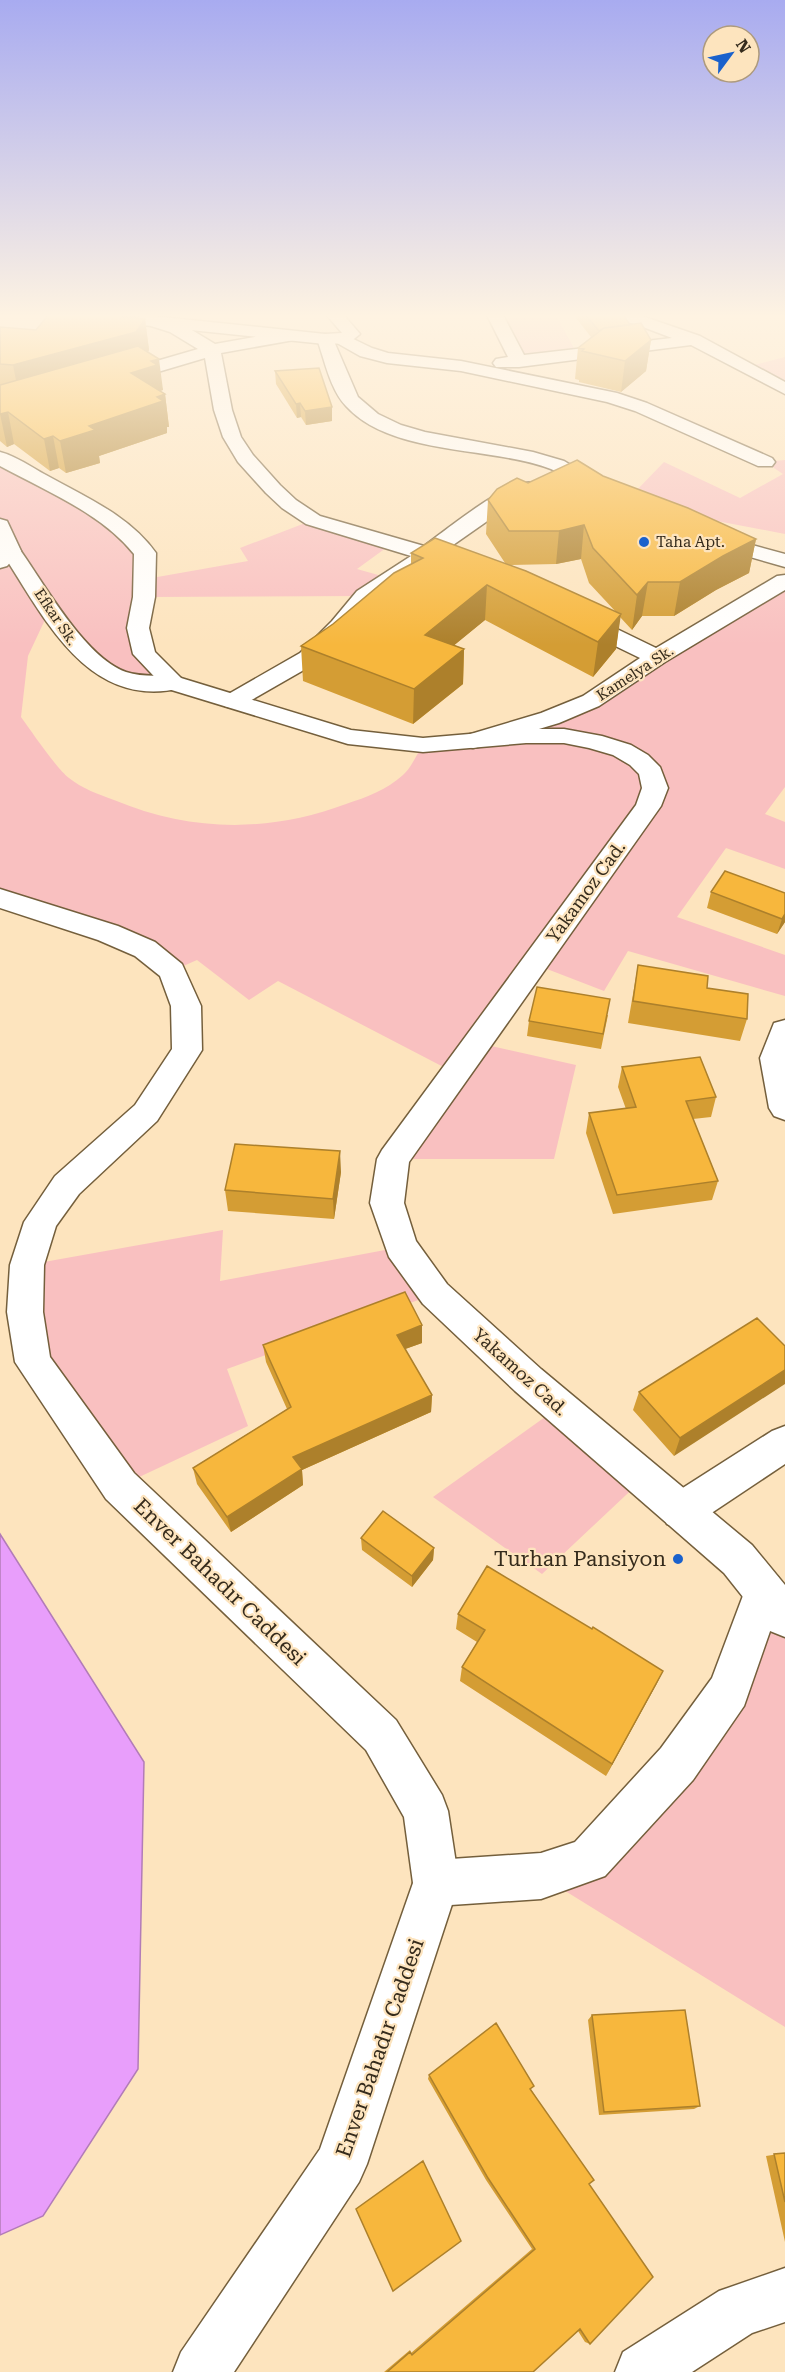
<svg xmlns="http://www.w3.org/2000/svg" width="785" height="2372" font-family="'Roboto Serif',serif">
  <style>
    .green { fill: #f9c0c0 }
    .water { fill: #e89efb; stroke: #b27cb8; stroke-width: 1.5 }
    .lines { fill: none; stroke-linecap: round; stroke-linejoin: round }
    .minor-casing { stroke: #745f3c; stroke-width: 3 }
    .tertiary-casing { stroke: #745f3c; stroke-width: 3 }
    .secondary-casing { stroke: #745f3c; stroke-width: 3 }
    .minor { fill: #fff; fill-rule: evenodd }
    .tertiary { fill: #fff; fill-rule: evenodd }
    .secondary { fill: #fff; fill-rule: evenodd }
    .wall { fill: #d49d34; fill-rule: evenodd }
    .shaded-wall { fill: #ad802b }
    .building { fill: #f7b73d; stroke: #ad802b; stroke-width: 1.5 }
    .poi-dot { fill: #1a61cc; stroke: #fde4be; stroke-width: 2 }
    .labels { text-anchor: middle; stroke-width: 4.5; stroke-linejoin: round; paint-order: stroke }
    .far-poi-label { font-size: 15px; fill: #352b1c; stroke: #fde4be; text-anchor: start }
    .far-street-label { font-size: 15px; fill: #352b1c; stroke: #fde4be }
    .street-label { font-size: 18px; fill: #352b1c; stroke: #fde4be }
    .near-poi-label { font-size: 21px; fill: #352b1c; stroke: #fde4be; text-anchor: end }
    .near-street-label { font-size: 21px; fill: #352b1c; stroke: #fde4be }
  </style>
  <rect width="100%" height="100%" fill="#fde4be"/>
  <path class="green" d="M494,313H555L577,354L519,362Z
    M785,357V389L743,368Z
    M0,458L130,535L146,579L248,561L240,548L313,520L390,545L357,569L389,578L365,596L145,597L138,628L173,683L124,680L50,609L28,656L21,717C32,732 56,768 69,778C81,788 100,795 114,800C191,832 268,833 346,804C367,797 386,790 403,775C411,768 417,754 423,745L550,718L785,581V787L765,814L785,822V869L726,848L677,917L785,955V996L628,951L604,991L534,964L478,1043L576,1065L554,1159H393L455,1073L278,981L249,1000L197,960L172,971L0,898Z
    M785,460V534L675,513L633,494L664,462L740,498L783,474L765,462Z
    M223,1230L220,1281L401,1247L435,1294L227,1369L248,1426L120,1486L33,1362L27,1265Z
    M559,1407L643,1479L542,1574L433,1497Z
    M764,1591L785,1617V2027L541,1876L677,1764Z"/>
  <path class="water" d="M0,1534L144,1762L138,2069L43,2216L0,2235Z"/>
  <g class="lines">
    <defs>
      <path id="minor" d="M486,313H502L524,355L672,338L635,324L598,316L596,313L639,315L700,336L785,382V394L691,345L519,367H496L493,363L496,359L508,357Z
        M157,317L182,324L215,344L288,331L294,332L296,336L294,340L221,353L232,410L241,437L253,455L280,485L296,500L320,516L424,546C445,531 510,477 533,483L536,487L373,601L348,631L316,663L241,706L233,708L225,706L221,701L225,696L300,653L332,621L357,591L411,556L306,524L282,508L266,493L238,462L223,437L214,410L205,358L124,382H112L109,378L112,374L198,349L170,332L151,326L149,322L151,318Z
        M325,334L331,335L333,339L358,397L378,414L401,425L425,432L533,452L564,461L579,470L607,496L604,500C582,506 570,477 551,469C491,446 391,456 346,406C330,389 325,361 317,339L319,335Z
        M343,334L372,348L388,353L461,361L617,393L647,403L772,458L775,462L772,466H758L635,411L607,402L461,371L387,363L360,356L337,343L335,339L337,335Z
        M712,534L785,554V567L705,544L702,540L705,536Z
        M11,545L18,547C44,583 84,657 126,672C144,678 163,674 181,678L185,683L181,688C87,711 43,615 1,551L4,547Z
        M785,575V590L665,662L599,706L559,723L482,746L473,748L464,746L461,741L464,736L541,713L583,696L640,658L570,624L567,619L570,614L578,612L586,614L656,648L777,576Z
        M785,1020V1120L774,1116L769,1108L760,1058L774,1023Z
        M785,1426V1464L695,1524L681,1529L667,1524L661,1511L667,1498L772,1431Z
        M764,1571L778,1577L784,1591L744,1706L693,1780L605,1876L541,1899L436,1906L420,1899L413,1883L420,1867L436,1860L541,1853L575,1842L661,1748L712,1678L750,1577Z
        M785,2268V2322L752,2333L692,2372H615L623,2352L719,2291Z"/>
      <path id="tertiary" d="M66,313H123L325,334L342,333L325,313H342L360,334L349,343L325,344L74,318Z
        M0,452C16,456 31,467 46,475C85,497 129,515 156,553L155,597L149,628L155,652L181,678L351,730L423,738L526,729H564L602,736L631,745L648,755L660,767L668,788L661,806L409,1162L404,1203L416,1241L447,1284L541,1369L752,1545L785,1585V1637L770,1631L724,1573L515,1391L423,1304L389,1257L370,1203L377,1159L382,1150L636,805L642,788L639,774L630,765L613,755L589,748L564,743H526L423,752L348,744L165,688L133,654L127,628L133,597L134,554C101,513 46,491 0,466Z
        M0,519L7,521L21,551L7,566L0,568Z"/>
      <path id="secondary" d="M0,889L118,926L155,942L182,964L201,1006L202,1050L157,1121L79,1194L56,1226L44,1265L43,1312L50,1357L134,1473L396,1720L442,1795L448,1811L459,1883L367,2164L359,2182L234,2372H173L181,2352L320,2149L413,1883L404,1817L366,1750L106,1499L15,1362L7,1312L10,1265L24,1222L55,1176L135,1105L172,1049L171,1006L160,976L135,956L98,940L0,908Z"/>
    </defs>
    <use href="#minor" class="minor-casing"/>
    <use href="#tertiary" class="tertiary-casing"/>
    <use href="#secondary" class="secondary-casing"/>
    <use href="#minor" class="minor"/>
    <use href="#tertiary" class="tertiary"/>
    <use href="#secondary" class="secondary"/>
  </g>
  <path class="wall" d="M576,313H620L630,325L651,340L646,371L621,392L579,382V380L575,379L578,348L591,337L576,318Z
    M139,319H145L149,350L148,352L163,390L160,391L165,394L169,427H167V433L99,456L100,463L66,473L59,468L50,471L14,444L7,447L0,441V327L36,330Z
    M275,371L332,407V421L306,425L301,417L297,418L276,384Z
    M603,476L756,539L749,573L716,590L674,616H642L632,630L620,617L616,649L593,677L485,620L454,645L464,649L463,684L413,724L303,681L301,646L333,624L411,564V553L505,563L486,534L488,500L528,483ZM581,559L589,583L616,612L511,565L556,564Z
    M711,892L785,893V922L777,934L707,908Z
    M638,965L747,1019L740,1041L628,1023Z
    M608,1015L601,1049L527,1036L529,1021Z
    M622,1067L716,1097L711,1117L693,1119L718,1181L712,1200L613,1214L586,1133L589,1113L626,1109L618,1087Z
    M341,1172L334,1219L228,1211L225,1190Z
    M757,1318L674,1456L633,1410L639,1392Z
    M422,1343L405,1349L432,1395L431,1412L302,1470L303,1485L231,1532L197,1484L193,1468L287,1409L266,1362L263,1345Z
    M361,1538L434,1548L433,1560L412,1587L362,1550Z
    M458,1614L592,1629L663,1671L656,1685L606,1776L460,1681L462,1667L477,1642L456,1629Z
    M592,2015L700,2106L694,2109L599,2115L588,2020Z
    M429,2075L531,2089L589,2184L590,2344L585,2342L578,2331L533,2372H384L410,2350L411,2353L532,2249L486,2180L428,2079Z
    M785,2153V2242L766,2156Z"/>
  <path class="shaded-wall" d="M124,313H139L140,326L145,319L149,350L140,363L19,396L13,365L121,317Z
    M651,340L646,371L621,392L625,361Z
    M159,359L163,390L160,391L165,394L169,427H167V433L99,456L100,463L66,473L60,441L89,426L131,373L151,361Z
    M300,403L301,417L297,418L296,404Z
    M332,407V421L306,425L305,411Z
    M8,412L14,444L7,447L0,414Z
    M53,436L59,468L50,471L44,439Z
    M584,525L581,559L556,564L559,531Z
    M756,539L749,573L716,590L674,616L680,582L723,556Z
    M648,582L642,616L632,630L637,595Z
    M487,585L485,620L424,670L425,635Z
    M621,614L616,649L593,677L598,642Z
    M464,649L463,684L413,724L414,689Z
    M785,914V922L777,934L782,919Z
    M340,1151L341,1172L334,1219L333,1199Z
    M422,1325V1343L397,1352V1335Z
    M785,1370V1384L674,1456L680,1438Z
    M432,1395L431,1412L302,1470L303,1485L231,1532L227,1517L293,1457Z
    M434,1548L433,1560L412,1587V1576Z
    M663,1671L656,1685L606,1776L612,1764Z"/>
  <path class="building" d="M50,313H124L121,317L145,319L136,332L13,365L0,364V327L36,330Z
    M584,313H620L624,316L630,325L604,328L599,331Z
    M641,323L651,340L625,361L582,351L584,349L578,348L604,328Z
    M138,346L159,359L151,361L157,365L131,373L165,394L157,397L163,401L89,426L95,430L60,441L53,436L44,439L8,412L0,414V385Z
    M319,368L332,407L305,411L300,403L296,404L275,371Z
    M577,460L603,476L688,508L756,539L723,556L680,582H648L637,595L593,548L584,525L559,531H509L488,500L497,489L517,478L528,483Z
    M435,538L526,571L621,614L598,642L487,585L425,635L464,649L414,689L301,646L333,624L394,573L423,558L411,553Z
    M725,871L785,893V914L782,919L711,892Z
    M638,965L708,976L707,988L748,994L747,1019L633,1001Z
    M537,987L610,999L603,1034L529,1021Z
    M700,1057L716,1097L686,1101L718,1181L617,1195L589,1113L636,1107L622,1067Z
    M235,1144L340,1151L333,1199L225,1190Z
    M405,1292L422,1325L397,1335L432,1395L293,1457L302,1469L227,1517L193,1468L291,1407L263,1345Z
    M757,1318L785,1346V1370L680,1438L639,1392Z
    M383,1511L434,1548L412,1576L361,1538Z
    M487,1566L592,1629L593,1627L663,1671L612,1764L462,1667L485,1630L458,1614Z
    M685,2010L700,2106L604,2112L592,2015Z
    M496,2023L534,2086L530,2089L594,2180L589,2184L653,2277L590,2344L580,2329L533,2372H387L410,2352L412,2355L535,2249L488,2178L429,2075Z
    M785,2153V2202L774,2154Z
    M423,2161L461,2241L393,2291L356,2209Z"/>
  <linearGradient id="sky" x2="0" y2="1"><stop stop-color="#a8abf0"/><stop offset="0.49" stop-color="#fef3e2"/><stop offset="1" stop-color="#fef3e2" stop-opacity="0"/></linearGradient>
  <rect width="785" height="645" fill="url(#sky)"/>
  <g class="poi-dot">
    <circle cx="644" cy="542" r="6"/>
    <circle cx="678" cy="1559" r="6"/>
  </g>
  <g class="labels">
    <g class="far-poi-label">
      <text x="656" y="547">Taha Apt.</text>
    </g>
    <g class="far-street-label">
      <text transform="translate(56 617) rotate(56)" y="5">Efkar Sk.</text>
      <text transform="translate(635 673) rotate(-33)" y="5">Kamelya Sk.</text>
    </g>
    <g class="street-label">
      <text transform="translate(586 892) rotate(-54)" y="6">Yakamoz Cad.</text>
      <text transform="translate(520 1372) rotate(42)" y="6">Yakamoz Cad.</text>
    </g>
    <g class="near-poi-label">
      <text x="666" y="1566">Turhan Pansiyon</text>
    </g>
    <g class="near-street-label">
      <text transform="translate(220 1582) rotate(44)" y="7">Enver Bahadır Caddesi</text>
      <text transform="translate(380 2048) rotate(-71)" y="7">Enver Bahadır Caddesi</text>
    </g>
  </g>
  <g transform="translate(731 54) rotate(57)"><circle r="28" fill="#fde4be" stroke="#ad9a7d" stroke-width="1.5"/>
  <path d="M0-4.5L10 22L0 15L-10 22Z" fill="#1a61cc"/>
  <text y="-9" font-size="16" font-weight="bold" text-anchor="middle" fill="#352b1c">N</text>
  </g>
</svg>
